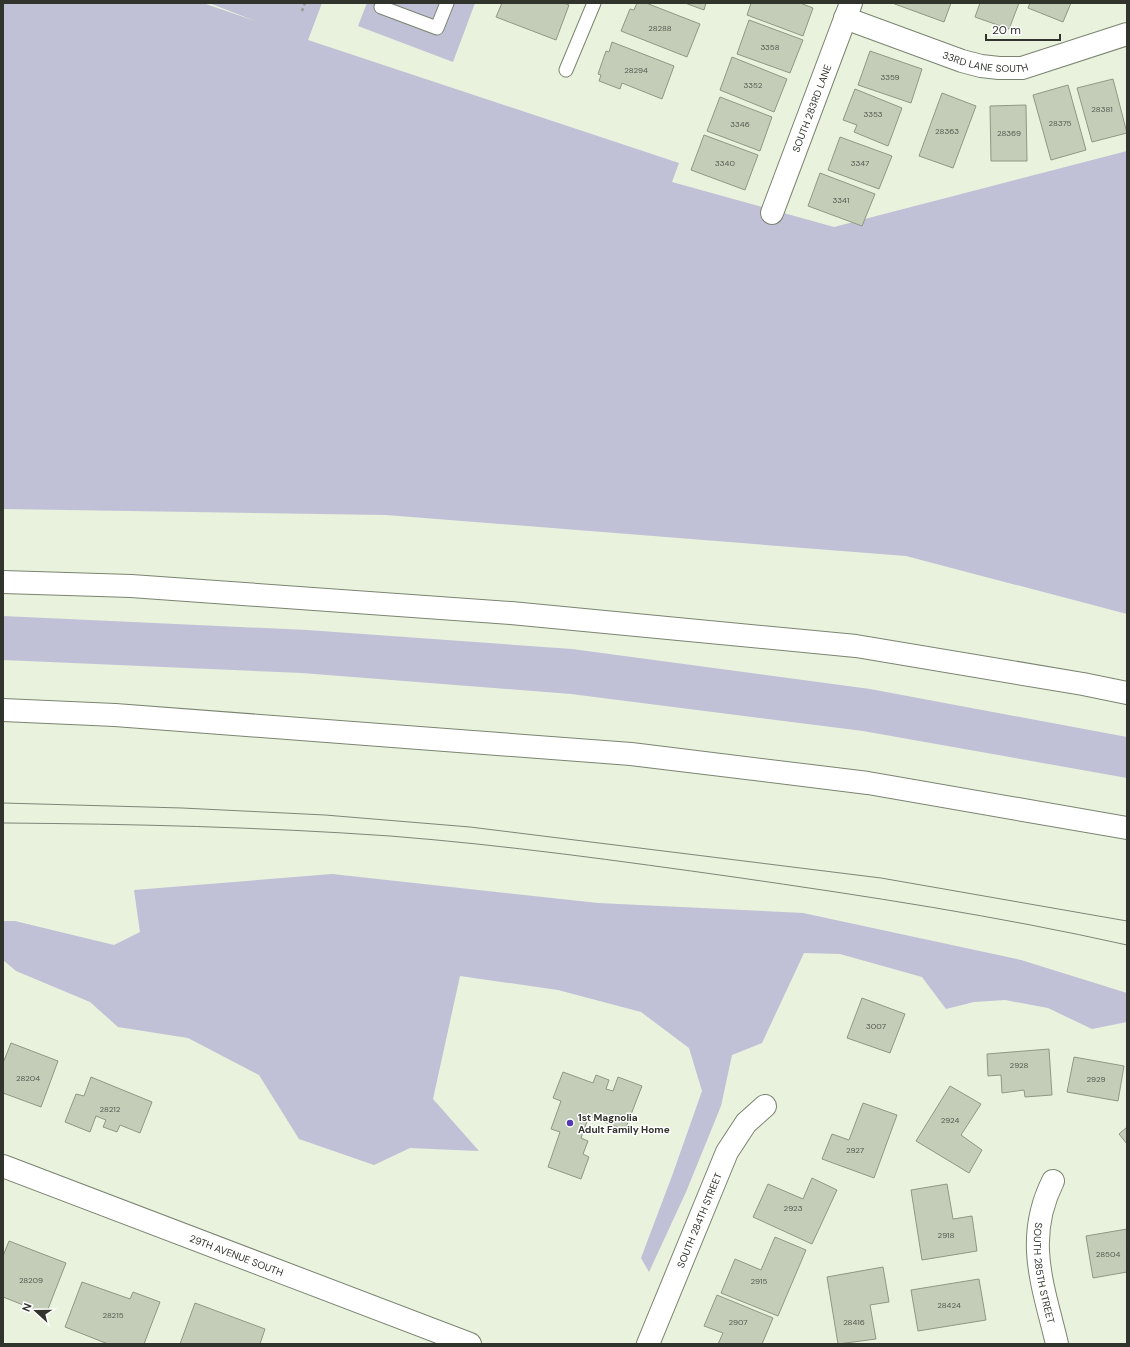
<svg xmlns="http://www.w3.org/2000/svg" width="1130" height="1347" font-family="'DM Sans',sans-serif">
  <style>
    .green { fill: #c0c0d7 }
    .building { fill: #c3cdb8; stroke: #8f9884 }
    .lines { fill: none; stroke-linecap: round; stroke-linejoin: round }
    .lane-casing { stroke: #7b8471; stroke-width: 15 }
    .street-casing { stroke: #7b8471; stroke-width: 24 }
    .highway-casing { stroke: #7b8471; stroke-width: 24 }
    .path { stroke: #979e8e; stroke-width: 2.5; stroke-dasharray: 3 3; stroke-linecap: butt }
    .lane { stroke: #fff; stroke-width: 13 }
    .street { stroke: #fff; stroke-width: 22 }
    .highway { stroke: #fff; stroke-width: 22 }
    .tram { stroke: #7f8577; stroke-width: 1 }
    .poi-dot { fill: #543ab2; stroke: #fff; stroke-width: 1.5 }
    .labels { text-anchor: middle; stroke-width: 3; stroke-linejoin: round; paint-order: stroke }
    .number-label { font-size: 8px; fill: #555a4f }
    .street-label { font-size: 10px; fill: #30342c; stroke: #fff }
    .poi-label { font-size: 10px; font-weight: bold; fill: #30342c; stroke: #fff; text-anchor: start }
  </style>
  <rect width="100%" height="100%" fill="#e8f2dc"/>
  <path class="green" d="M3,3H203L258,22L209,3H322L308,40L679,163L672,182L834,227L1127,151V614L906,556L386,515L3,509Z
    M367,3H475L453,62L358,26Z
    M3,616L307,630L572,649L870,689L1127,737V778L863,731L571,694L302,673L3,660Z
    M332,874L598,903L803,913L1021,960L1127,993V1022L1092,1029L1048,1008L1005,1000L974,1002L946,1009L922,977L840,954L804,953L762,1043L732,1055L721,1106L686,1192L649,1272L641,1258L672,1176L702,1091L689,1048L641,1012L558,990L460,976L433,1099L479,1151L410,1148L374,1165L299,1139L259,1075L188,1038L118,1027L90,1002L16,971L3,960V921H15L114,945L140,932L134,890Z"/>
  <path class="building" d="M502,3H564L569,5L556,40L496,17Z
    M637,3H646L700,24L687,57L621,31L630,9L634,10Z
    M685,3H706L704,10Z
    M751,3H800L813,8L803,36L747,15Z
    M892,3H951L944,22Z
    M980,3H1019L1009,29L975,17Z
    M1030,3H1071L1063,22L1028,8Z
    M749,20L803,40L790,73L737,54Z
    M612,42L674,66L662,99L622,83L620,89L599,81L601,75L598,74L606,51L609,52Z
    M870,51L922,69L911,103L858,85Z
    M732,57L787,79L774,112L720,90Z
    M1113,79L1127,133L1092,142L1077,88Z
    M1068,85L1086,150L1051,160L1033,95Z
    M855,89L902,108L888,146L854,132L857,125L843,120Z
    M942,93L976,106L953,168L919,156Z
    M720,97L772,117L760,151L707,131Z
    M1026,105L1027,161H991L990,106Z
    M704,135L758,155L745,190L691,170Z
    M840,137L892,156L879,189L828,170Z
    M820,173L875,194L862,226L808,206Z
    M862,998L905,1014L890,1053L847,1038Z
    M11,1043L58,1061L41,1107L3,1093V1063Z
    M1049,1049L1052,1095L1025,1097L1024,1090L1002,1093L1001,1075L988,1076L987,1054Z
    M1074,1057L1124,1066L1118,1101L1067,1092Z
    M563,1072L593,1083L596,1075L609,1080L606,1089L613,1091L618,1077L642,1086L625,1130L589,1116L581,1138L588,1141L583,1154L589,1157L581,1179L548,1167L560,1132L551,1129L561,1101L553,1098Z
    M91,1077L152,1102L140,1133L120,1125L117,1132L103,1127L106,1120L96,1116L90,1132L65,1122L76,1094L84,1096Z
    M950,1086L981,1104L961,1135L982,1150L969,1173L916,1141Z
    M863,1103L897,1115L874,1178L822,1159L832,1134L849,1140Z
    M1127,1127V1144L1119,1134Z
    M812,1178L837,1190L812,1244L753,1217L768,1184L803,1199Z
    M947,1184L953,1219L972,1216L977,1251L922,1260L911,1190Z
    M1127,1229V1272L1093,1278L1086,1236Z
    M775,1237L806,1250L778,1316L721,1293L735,1259L761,1270Z
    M9,1241L66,1263L46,1314L3,1297V1256Z
    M883,1267L889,1302L870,1305L876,1339L838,1344L827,1277Z
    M979,1279L986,1320L918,1331L911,1290Z
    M82,1282L130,1299L133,1292L160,1302L144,1344H108L65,1327Z
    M717,1295L773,1318L762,1344H718L723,1333L704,1326Z
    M195,1303L265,1329L260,1344H180Z"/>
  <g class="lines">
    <defs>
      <path id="lane" d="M381,7L437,28L447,3
        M566,70L594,3"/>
      <g id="street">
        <path id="s1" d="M845,18L962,61L981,66L999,68H1022L1127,34"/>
        <path id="s2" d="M772,213L851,3"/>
        <path id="s3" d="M3,1166L470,1344"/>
        <path id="s4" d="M1053,1181C1024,1239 1043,1285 1057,1344"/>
        <path id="s5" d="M648,1344L727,1152L746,1123L765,1106"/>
      </g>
      <path id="highway" d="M3,582L131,586L511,613L856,646L1083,684L1127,693
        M3,710L115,715L631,754L868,783L1127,828"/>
    </defs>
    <use href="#lane" class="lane-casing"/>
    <use href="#street" class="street-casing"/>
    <use href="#highway" class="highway-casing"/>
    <path class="path" d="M302,11L305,3"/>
    <use href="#lane" class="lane"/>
    <use href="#street" class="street"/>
    <use href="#highway" class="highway"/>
    <path class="tram" d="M3,803L182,808L325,815L470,827L881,878L1127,921
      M3,823C132,824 261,827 390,836C505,845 620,861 734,877C866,896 998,916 1127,945"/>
  </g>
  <circle class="poi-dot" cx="570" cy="1123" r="4"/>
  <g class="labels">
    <g class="number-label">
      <text x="660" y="31">28288</text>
      <text x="770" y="50">3358</text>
      <text x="636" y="73">28294</text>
      <text x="890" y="80">3359</text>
      <text x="753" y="88">3352</text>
      <text x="1102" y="112">28381</text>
      <text x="873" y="117">3353</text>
      <text x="1060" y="126">28375</text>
      <text x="740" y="127">3346</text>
      <text x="947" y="134">28363</text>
      <text x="1009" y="136">28369</text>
      <text x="725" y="166">3340</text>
      <text x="860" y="166">3347</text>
      <text x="841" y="203">3341</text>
      <text x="876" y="1029">3007</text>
      <text x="1019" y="1068">2928</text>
      <text x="28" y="1081">28204</text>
      <text x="1096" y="1082">2929</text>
      <text x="110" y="1112">28212</text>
      <text x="950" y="1123">2924</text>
      <text x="855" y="1153">2927</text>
      <text x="793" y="1211">2923</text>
      <text x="946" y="1238">2918</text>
      <text x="1108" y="1257">28504</text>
      <text x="31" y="1283">28209</text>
      <text x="759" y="1284">2915</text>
      <text x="949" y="1308">28424</text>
      <text x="113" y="1318">28215</text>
      <text x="738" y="1325">2907</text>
      <text x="854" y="1325">28416</text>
    </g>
    <g class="street-label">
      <text dy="4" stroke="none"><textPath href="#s1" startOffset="148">33RD LANE SOUTH</textPath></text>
      <text dy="4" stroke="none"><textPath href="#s2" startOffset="112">SOUTH 283RD LANE</textPath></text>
      <text dy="4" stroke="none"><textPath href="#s5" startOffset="134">SOUTH 284TH STREET</textPath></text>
      <text dy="4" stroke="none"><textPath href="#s3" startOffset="250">29TH AVENUE SOUTH</textPath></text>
      <text dy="4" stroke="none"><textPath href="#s4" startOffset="95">SOUTH 285TH STREET</textPath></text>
    </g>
    <g class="poi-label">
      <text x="578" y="1121">1st Magnolia<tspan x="578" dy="12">Adult Family Home</tspan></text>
    </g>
  </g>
  <rect width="1130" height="1347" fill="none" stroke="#30342c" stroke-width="8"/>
  <g transform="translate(36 1311) rotate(291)" stroke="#ffffff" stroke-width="3" paint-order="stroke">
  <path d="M0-3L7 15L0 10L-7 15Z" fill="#30342c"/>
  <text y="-6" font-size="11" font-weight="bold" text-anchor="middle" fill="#30342c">N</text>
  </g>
  <path d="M986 34v6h74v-6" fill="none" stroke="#30342c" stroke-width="2"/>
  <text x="992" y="34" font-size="12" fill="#30342c" stroke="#ffffff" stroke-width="3" paint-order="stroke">20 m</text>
</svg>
